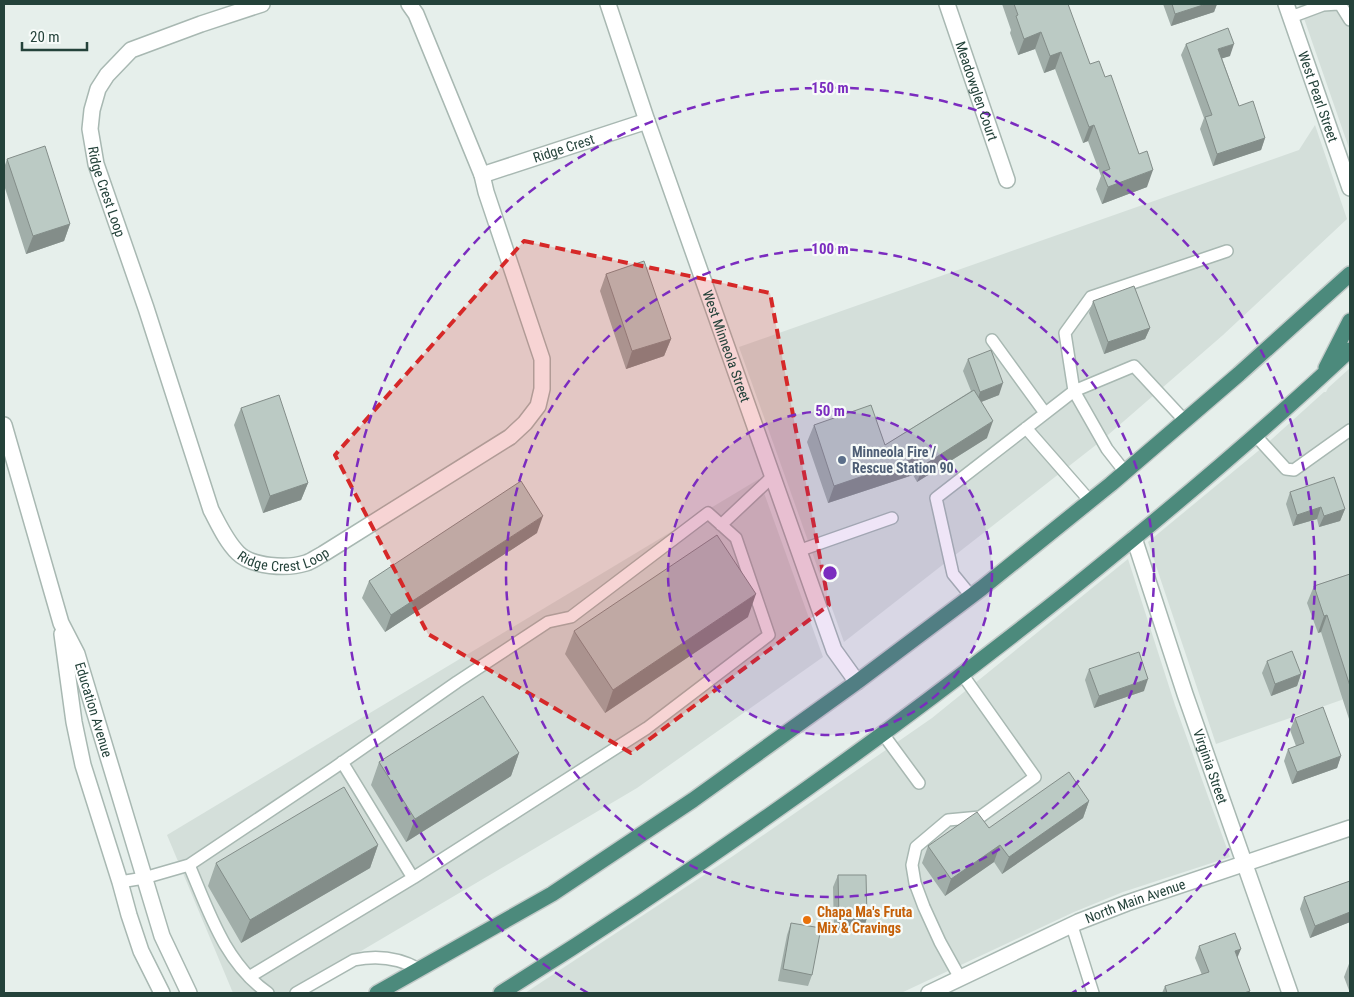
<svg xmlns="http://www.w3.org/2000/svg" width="1354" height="997" font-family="'Roboto Condensed',sans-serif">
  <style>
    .built { fill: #d4dfda }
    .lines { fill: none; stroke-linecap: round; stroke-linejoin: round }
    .service-casing { stroke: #a8b8b2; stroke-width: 14 }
    .minor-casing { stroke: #a8b8b2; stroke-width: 18 }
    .tertiary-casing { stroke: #a8b8b2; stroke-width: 18 }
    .trunk-casing { stroke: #c2cac8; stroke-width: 18 }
    .service { stroke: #fff; stroke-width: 11 }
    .minor { stroke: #fff; stroke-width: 15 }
    .tertiary { stroke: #fff; stroke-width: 15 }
    .trunk { stroke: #4c8a7c; stroke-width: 15 }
    .wall { fill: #a1aea9 }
    .shaded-wall { fill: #838d89 }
    .building { fill: #bbcac4; stroke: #838d89 }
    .marked { fill: #d62828; fill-opacity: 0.2; stroke: #d62828; stroke-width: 4; stroke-dasharray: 10 6; stroke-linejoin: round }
    .ring { fill: none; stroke: #7b2cbf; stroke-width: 2.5; stroke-dasharray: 9 6 }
    .service-dot { fill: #5c6f8a; stroke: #f7fbf9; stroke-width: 2 }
    .food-dot { fill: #e8710a; stroke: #f7fbf9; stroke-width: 2 }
    .labels { text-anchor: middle; stroke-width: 4.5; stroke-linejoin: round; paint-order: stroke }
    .street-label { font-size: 14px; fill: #24423a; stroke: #f7fbf9 }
    .service-label { font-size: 14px; font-weight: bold; fill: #4e5e75; stroke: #f7fbf9; text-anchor: start }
    .food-label { font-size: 14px; font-weight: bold; fill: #c56008; stroke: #f7fbf9; text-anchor: start }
    .centre { fill: #7b2cbf; stroke: #f7fbf9; stroke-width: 2.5 }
    .ring-label { font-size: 15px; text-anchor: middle; font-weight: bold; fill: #7b2cbf; stroke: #f7fbf9; stroke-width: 4.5; stroke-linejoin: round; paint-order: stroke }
  </style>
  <rect width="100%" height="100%" fill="#e6efeb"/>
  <path class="built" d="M1299,4H1350V151Z
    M1315,125L1347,219L1223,335L1101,441L844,642L739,347L1299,150Z
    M1350,368V697L1216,744L1148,542L1263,447L1324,392H1326L1328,388Z
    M759,479L823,657L637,788L312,980L288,993H233L167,835Z
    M1128,559L1175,705L1230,857L1123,892L1074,912L901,993H525L733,856L932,718Z"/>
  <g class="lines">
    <defs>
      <path id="service" d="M1340,4L1350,20
        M1291,17L1323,5L1338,4
        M992,340L1045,413
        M1026,428L1090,501
        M1255,435L1286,469L1294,470L1350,430
        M1125,472L1107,449L1074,391L1065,333L1091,297L1227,251
        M721,525L772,477
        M798,551L892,518
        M971,596L953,574L936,498L1074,391L1134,366L1185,421
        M883,734L919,783
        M342,762L413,878
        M120,882L144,878L189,865
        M1072,926L1093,993
        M249,977L413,878L647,728L769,635L736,538L708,513L571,617L548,622L457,682L334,768L189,865C209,912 225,963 268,993
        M960,978L940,942L924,907L915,883L912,865L916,847L948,820L980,817L1035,777L962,674
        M296,993L354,960C377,955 399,958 419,969"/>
      <g id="minor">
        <path id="s1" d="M262,4L201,24L131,50L107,75L98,89L92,110L90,129L96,164L146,308L211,510C219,525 226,541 238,553C252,567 287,569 306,563C312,561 317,557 323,554L510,437L525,423L538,406L542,389V359L486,192L482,175L416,14L409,4"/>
        <path id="s2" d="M608,4L647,121L834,650L857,682"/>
        <path id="s3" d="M947,4L1007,180"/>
        <path id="s4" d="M1286,4L1350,188"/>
        <path id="s5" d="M482,175L647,121"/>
        <path id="s6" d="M1134,538L1185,694L1290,993"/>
      </g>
      <g id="tertiary">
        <path id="s7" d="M4,425L61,623L77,654L162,936L189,993"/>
        <path d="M62,634L74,722L83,765L120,882L129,915L141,951L162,993"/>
        <path id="s8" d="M929,993L1078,922L1127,903L1350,828"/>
      </g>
      <path id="trunk" d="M1326,368L1350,321
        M377,993L552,894L693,800L857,682L982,588L1111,484L1239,374L1350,274
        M501,993C698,870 887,736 1069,591C1165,514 1260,434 1350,350"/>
    </defs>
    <use href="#service" class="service-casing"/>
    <use href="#minor" class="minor-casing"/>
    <use href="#tertiary" class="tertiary-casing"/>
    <use href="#trunk" class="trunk-casing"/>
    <use href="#service" class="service"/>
    <use href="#minor" class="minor"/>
    <use href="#tertiary" class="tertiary"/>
    <use href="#trunk" class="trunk"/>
  </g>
  <path class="wall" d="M1002,4H1048L1090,64L1147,187L1102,204L1096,189L1101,176L1088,141L1083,143L1055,69L1044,73L1035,49L1018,55L1010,33L1011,30Z
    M1163,4H1217L1214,12L1171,26Z
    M1186,44L1230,56L1222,58L1239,106L1265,138L1261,150L1213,166L1200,129L1204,118L1181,55Z
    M7,159L70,224L64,241L26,254L4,185V168Z
    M606,274L671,339L664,356L626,369L600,291Z
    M1093,301L1150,328L1145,339L1104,354L1089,313Z
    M968,359L999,395L981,402L987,438L917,482L913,475L828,503L807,442L814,425L885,445L971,391L963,371Z
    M241,408L308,483L301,500L263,513L234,425Z
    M1290,492L1345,509L1340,521L1319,527L1317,519L1293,526L1286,504Z
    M537,533L385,632L362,598L369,581Z
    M1350,574V718L1349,719L1321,632L1318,633L1307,603L1314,586Z
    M748,617L605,713L565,654L574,631Z
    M1267,661L1301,674L1297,686L1271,696L1262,673Z
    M1089,669L1144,691L1094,708L1085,680Z
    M1295,718L1341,756L1337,768L1292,784L1284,761L1288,749L1296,746L1290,730Z
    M519,753L511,776L406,842L371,785L379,762Z
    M1089,801L1083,818L1002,874L994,862L945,896L922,863L928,846Z
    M378,845L370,868L241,943L208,886L216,863Z
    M838,875L863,930L834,931L833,887Z
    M1350,881V922L1310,938L1300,909L1304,897Z
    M791,923L812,975L808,986L778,981L787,935Z
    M1199,946L1237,958L1250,991L1249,993H1162L1165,986L1202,975L1195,958Z
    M1350,961V993L1344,977Z"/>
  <path class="shaded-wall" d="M1206,4H1217L1214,12L1171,26L1175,14Z
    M1041,32L1035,49L1018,55L1024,39Z
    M1234,44L1230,56L1214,61L1218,49Z
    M1061,52L1055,69L1044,73L1050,56Z
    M1094,125L1088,141L1083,143L1089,127Z
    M1265,138L1261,150L1213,166L1217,154Z
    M1153,170L1147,187L1102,204L1108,187Z
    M70,224L64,241L26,254L33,236Z
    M1150,328L1145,339L1104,354L1108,342Z
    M671,339L664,356L626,369L632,351Z
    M1003,383L999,395L976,404L980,392Z
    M993,421L987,438L917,482L924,465Z
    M919,457L913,475L828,503L834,486Z
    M308,483L301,500L263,513L270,496Z
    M1321,507L1317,519L1293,526L1297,515Z
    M1345,509L1340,521L1319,527L1324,516Z
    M543,516L537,533L385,632L391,615Z
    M756,594L748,617L605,713L613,690Z
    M1327,615L1321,632L1318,633L1324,616Z
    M1301,674L1297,686L1271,696L1275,684Z
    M1148,679L1144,691L1094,708L1099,696Z
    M519,753L511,776L406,842L415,819Z
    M1341,756L1337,768L1292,784L1297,772Z
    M1089,801L1083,818L1002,874L1009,857Z
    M378,845L370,868L241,943L250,920Z
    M1000,845L994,862L945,896L951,879Z
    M1350,912V922L1310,938L1315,926Z
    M867,918L863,930L834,931L839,919Z
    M1241,949L1236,961L1235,951Z"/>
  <path class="building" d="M1014,4H1068L1090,64L1099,61L1105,77L1111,75L1139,154L1147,151L1153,170L1108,187L1102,172L1110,169L1094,125L1089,127L1061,52L1050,56L1041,32L1024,39L1016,16L1018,15Z
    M1172,4H1206L1175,14Z
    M1228,28L1234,44L1218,49L1239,106L1253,101L1265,138L1217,154L1205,117L1212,115L1186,44Z
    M45,146L70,224L33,236L7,159Z
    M644,261L671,339L632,351L606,274Z
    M1134,286L1150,328L1108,342L1093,301Z
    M991,350L1003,383L980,392L968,359Z
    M974,390L993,421L924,465L919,457L834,486L814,425L871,405L885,445Z
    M279,395L308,483L270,496L241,408Z
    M1334,477L1345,509L1324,516L1321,507L1297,515L1290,492Z
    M521,481L543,516L391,615L369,581Z
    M717,535L756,594L613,690L574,631Z
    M1350,574V686L1327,615L1324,616L1314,586Z
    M1292,651L1301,674L1275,684L1267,661Z
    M1139,652L1148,679L1099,696L1089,669Z
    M483,696L519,753L415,819L379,762Z
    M1323,707L1341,756L1297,772L1288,749L1304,743L1295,718Z
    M1069,772L1089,801L1009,857L1000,845L951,879L928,846L977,812L989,828Z
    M344,787L378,845L250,920L216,863Z
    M838,875H866L867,918L839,919Z
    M1350,881V912L1315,926L1304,897Z
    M791,923L821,928L812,975L783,969Z
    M1235,933L1241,949L1235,951L1250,991L1244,993H1167L1165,986L1209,972L1199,946Z"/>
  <path class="marked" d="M524,241L770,293L829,605L631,753L428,634L335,455Z"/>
  <circle cx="830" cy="573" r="162" fill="#7b2cbf" fill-opacity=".12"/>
  <g class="ring">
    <circle cx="830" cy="573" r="162"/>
    <circle cx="830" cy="573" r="324"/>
    <path d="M588 993A485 485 0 1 1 1072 993"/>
  </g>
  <circle class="service-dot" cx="842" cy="460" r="5"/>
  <circle class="food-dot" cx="807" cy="920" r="5"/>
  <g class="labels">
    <g class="street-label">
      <text dy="5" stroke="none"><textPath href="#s3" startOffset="92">Meadowglen Court</textPath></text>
      <text dy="5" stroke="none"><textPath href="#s4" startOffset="98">West Pearl Street</textPath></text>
      <text dy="5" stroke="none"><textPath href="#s5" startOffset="86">Ridge Crest</textPath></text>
      <text dy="5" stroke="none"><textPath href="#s1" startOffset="296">Ridge Crest Loop</textPath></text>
      <text dy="5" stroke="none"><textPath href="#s2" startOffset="362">West Minneola Street</textPath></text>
      <text dy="5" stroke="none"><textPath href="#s1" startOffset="731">Ridge Crest Loop</textPath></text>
      <text dy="5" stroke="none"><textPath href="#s7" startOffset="299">Education Avenue</textPath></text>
      <text dy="5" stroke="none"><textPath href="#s6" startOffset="241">Virginia Street</textPath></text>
      <text dy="5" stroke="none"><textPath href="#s8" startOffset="226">North Main Avenue</textPath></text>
    </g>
    <g class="service-label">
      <text x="852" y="457">Minneola Fire /<tspan x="852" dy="16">Rescue Station 90</tspan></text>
    </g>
    <g class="food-label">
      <text x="817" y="917">Chapa Ma's Fruta<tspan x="817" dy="16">Mix &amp; Cravings</tspan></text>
    </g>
  </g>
  <circle cx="830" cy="573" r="8" class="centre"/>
  <g class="ring-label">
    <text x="830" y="93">150 m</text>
    <text x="830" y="254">100 m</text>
    <text x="830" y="416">50 m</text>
  </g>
  <rect width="1354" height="997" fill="none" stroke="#24423a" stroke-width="10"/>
  <path d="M22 42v8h65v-8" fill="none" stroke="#24423a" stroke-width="2.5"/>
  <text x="30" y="42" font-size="15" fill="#24423a" stroke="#f7fbf9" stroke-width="4" paint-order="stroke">20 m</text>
</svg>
